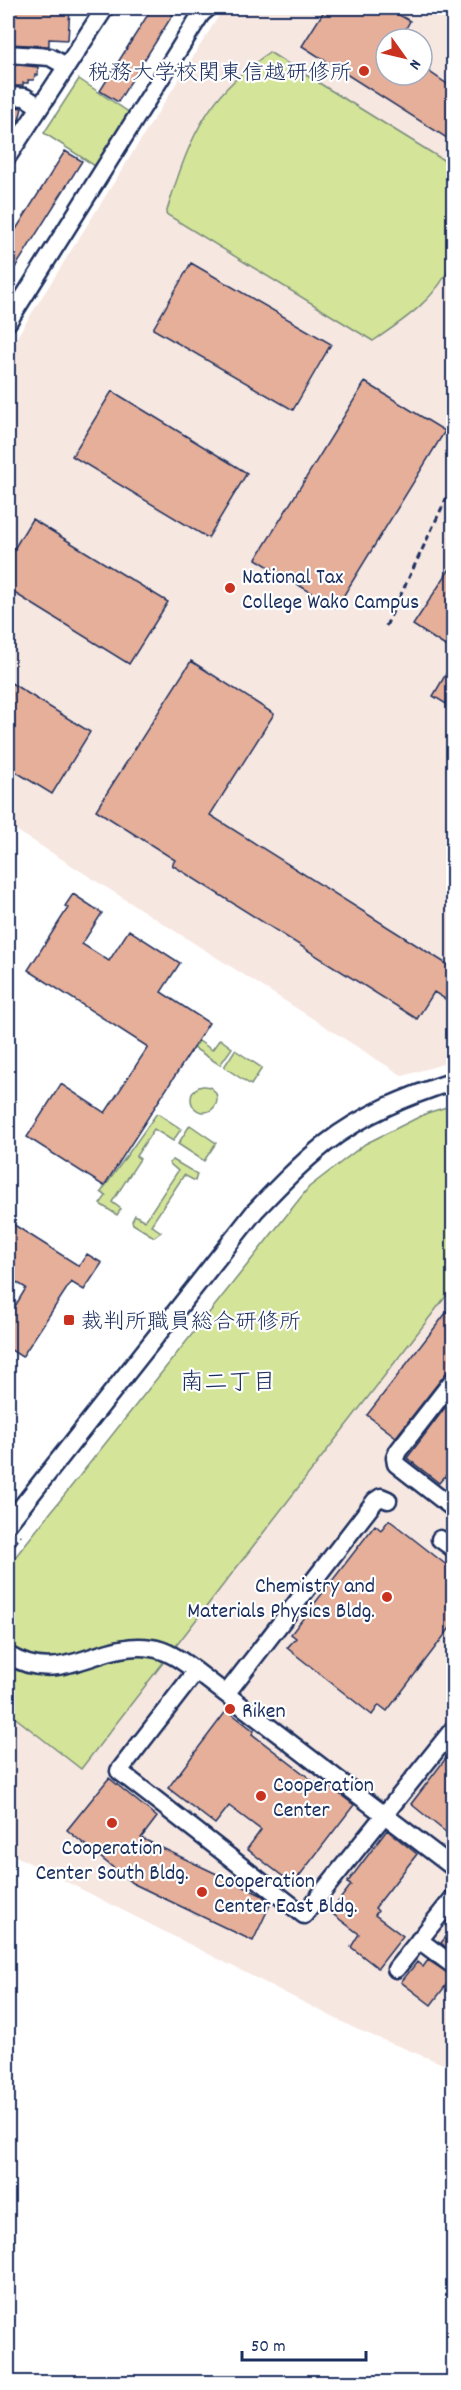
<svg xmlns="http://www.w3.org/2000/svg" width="461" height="2390" font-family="Dekko,'Klee One',sans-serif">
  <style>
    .built { fill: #f7e7e1; fill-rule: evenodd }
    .green { fill: #d4e599; stroke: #788a7c; stroke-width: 1.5 }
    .building { fill: #e5af9a; stroke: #1b2f5e; stroke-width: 1.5 }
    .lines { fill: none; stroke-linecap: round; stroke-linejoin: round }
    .minor-casing { stroke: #1b2f5e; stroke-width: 21 }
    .path { stroke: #1b2f5e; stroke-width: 3; stroke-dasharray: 6 4.5; stroke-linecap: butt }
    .minor { stroke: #fff; stroke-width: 16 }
    .poi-dot { fill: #c8321e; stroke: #fff; stroke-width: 2 }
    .labels { text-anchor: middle; stroke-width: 4.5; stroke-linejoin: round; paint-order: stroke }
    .poi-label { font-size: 22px; fill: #1b2f5e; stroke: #fff; text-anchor: start }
    .neighbourhood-label { font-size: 24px; fill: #1b2f5e; stroke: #fff }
  </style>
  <rect width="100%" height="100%" fill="#fff"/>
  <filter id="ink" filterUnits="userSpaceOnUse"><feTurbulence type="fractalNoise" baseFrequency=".0167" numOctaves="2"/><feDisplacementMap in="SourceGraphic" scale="12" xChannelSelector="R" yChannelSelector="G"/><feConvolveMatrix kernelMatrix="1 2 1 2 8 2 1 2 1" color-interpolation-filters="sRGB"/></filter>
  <g filter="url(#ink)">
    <path class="built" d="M229,8H453V1061L403,1076L8,825V351L218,17ZM386,39H422V75H386Z
      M453,1105V2068L356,2029L8,1852V1566L309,1187L365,1144L427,1113Z"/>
    <path class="green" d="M269,52L453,166V261C437,298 406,319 373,341L166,214C180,167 196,117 233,82C244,71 257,62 269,52Z
      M79,79L130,113L95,166L44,133Z
      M220,1039L232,1048L220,1065L194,1048L199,1041L212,1050Z
      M235,1050L262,1068L251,1085L224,1067Z
      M191 1099a13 13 0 1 1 26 0a13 13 0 1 1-26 0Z
      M453,1105V1287L81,1769L8,1712V1566L309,1187L365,1144L427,1113Z
      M157,1113L181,1129L173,1141L154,1129L136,1156L140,1159L112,1202L121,1209L117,1215L100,1204L106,1196L101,1192Z
      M190,1125L216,1143L204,1161L178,1144Z
      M173,1160L197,1174L195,1181L184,1175L151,1225L161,1232L154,1237L133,1224L132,1221L135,1215L145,1221L178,1171L169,1163Z"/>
    <path class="building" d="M8,8H70L68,40L49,39V46L8,44Z
      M152,8H177L118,102L100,91Z
      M326,8H387L410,21L400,39H386V75H422V67L453,88V142L302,46Z
      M8,64L38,67V75H35L34,80H28V83H23V86H8Z
      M8,106L22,108L19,120H8Z
      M65,151L82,161L8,279V242Z
      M191,263L331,344L293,410L153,329Z
      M365,382L445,431L336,608L256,559Z
      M112,391L247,473L208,538L72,456Z
      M32,519L168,602L129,664L8,589V559Z
      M453,564V651L413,625Z
      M191,661L274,714L210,815L453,968V1004L434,992L417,1019L172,865L175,860L96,810Z
      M453,662V708L433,696Z
      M8,681L90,732L52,794L8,767Z
      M73,894L102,913L82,944L109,961L129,930L180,963L161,992L209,1023L104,1186L27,1137L61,1084L105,1113L148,1047L28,970L68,908L65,906Z
      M8,1221L79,1266L87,1254L102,1263L84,1290L71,1282L22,1357L8,1348V1318L26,1288L8,1277Z
      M453,1304V1369L446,1373L396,1437L367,1415Z
      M453,1397V1483L445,1476L439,1483L407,1458Z
      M389,1520L453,1570V1624L387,1711L379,1705L372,1715L287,1648L296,1638L291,1634L375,1525L381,1530Z
      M227,1710L254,1731L252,1734L321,1787L324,1782L354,1805L293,1884L247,1849L261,1830L229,1806L215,1824L168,1788Z
      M453,1749V1838L411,1804Z
      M109,1778L157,1817L141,1838L261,1895L271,1903L253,1941L132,1883L67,1830Z
      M387,1830L417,1854L375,1908L378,1911L375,1915L403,1936L378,1968L351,1947L359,1934L330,1912L351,1885L347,1883Z
      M453,1928V1953L441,1943Z
      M428,1960L453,1976L431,2005L401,1982L417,1962L423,1967Z"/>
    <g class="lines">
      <defs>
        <path id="minor" d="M8,54L50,57L66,66
          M8,96L25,97L40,107
          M8,156L105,8
          M8,322L201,14L208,8
          M454,1379L398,1451L395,1458L396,1464L454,1509
          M8,1524L255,1211C278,1187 300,1164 325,1144C363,1114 408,1096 454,1081
          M440,1539L454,1549
          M8,1655C62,1688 99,1640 151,1648C168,1650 182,1661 196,1671
          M226,1694L375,1501L381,1497L388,1500
          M454,1728L304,1915L119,1771L196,1671L226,1694C302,1752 378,1810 454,1868
          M419,1940L454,1966
          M396,1969L454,1897"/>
      </defs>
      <use href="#minor" class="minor-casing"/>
      <path class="path" d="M386,626L454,482
        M8,1553L21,1535"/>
      <use href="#minor" class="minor"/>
    </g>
  </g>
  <g class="poi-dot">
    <circle cx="364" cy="71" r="6"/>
    <circle cx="230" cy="588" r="6"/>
    <rect x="63" y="1314" width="12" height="12" rx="3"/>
    <circle cx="387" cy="1597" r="6"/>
    <circle cx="230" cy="1709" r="6"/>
    <circle cx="261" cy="1796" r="6"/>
    <circle cx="112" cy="1823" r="6"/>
    <circle cx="202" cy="1892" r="6"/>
  </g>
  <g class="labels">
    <g class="poi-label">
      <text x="352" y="79" text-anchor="end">税務大学校関東信越研修所</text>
      <text x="242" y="583">National Tax<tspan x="242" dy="25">College Wako Campus</tspan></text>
      <text x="81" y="1328">裁判所職員総合研修所</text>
      <text x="375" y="1592" text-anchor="end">Chemistry and<tspan x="375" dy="25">Materials Physics Bldg.</tspan></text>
      <text x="242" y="1717">Riken</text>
      <text x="273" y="1791">Cooperation<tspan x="273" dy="25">Center</tspan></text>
      <text x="112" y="1854" text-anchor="middle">Cooperation<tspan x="112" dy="25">Center South Bldg.</tspan></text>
      <text x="214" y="1887">Cooperation<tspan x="214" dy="25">Center East Bldg.</tspan></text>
    </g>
    <g class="neighbourhood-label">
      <text x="228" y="1389">南二丁目</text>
    </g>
  </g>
  <rect width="461" height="2390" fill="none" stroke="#fff" stroke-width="30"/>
  <rect x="15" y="15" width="431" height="2360" fill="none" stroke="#1b2f5e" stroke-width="2" filter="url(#ink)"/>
  <g transform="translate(404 57) rotate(124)"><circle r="28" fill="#ffffff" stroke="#a4acbf" stroke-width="1.5"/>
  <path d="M0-4.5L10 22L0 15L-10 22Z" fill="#c8321e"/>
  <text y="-9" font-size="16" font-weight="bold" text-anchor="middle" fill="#1b2f5e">N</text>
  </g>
  <path d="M242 2351v9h124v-9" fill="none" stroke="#1b2f5e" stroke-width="3"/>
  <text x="251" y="2351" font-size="18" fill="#1b2f5e" stroke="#ffffff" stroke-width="4.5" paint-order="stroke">50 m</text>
</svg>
